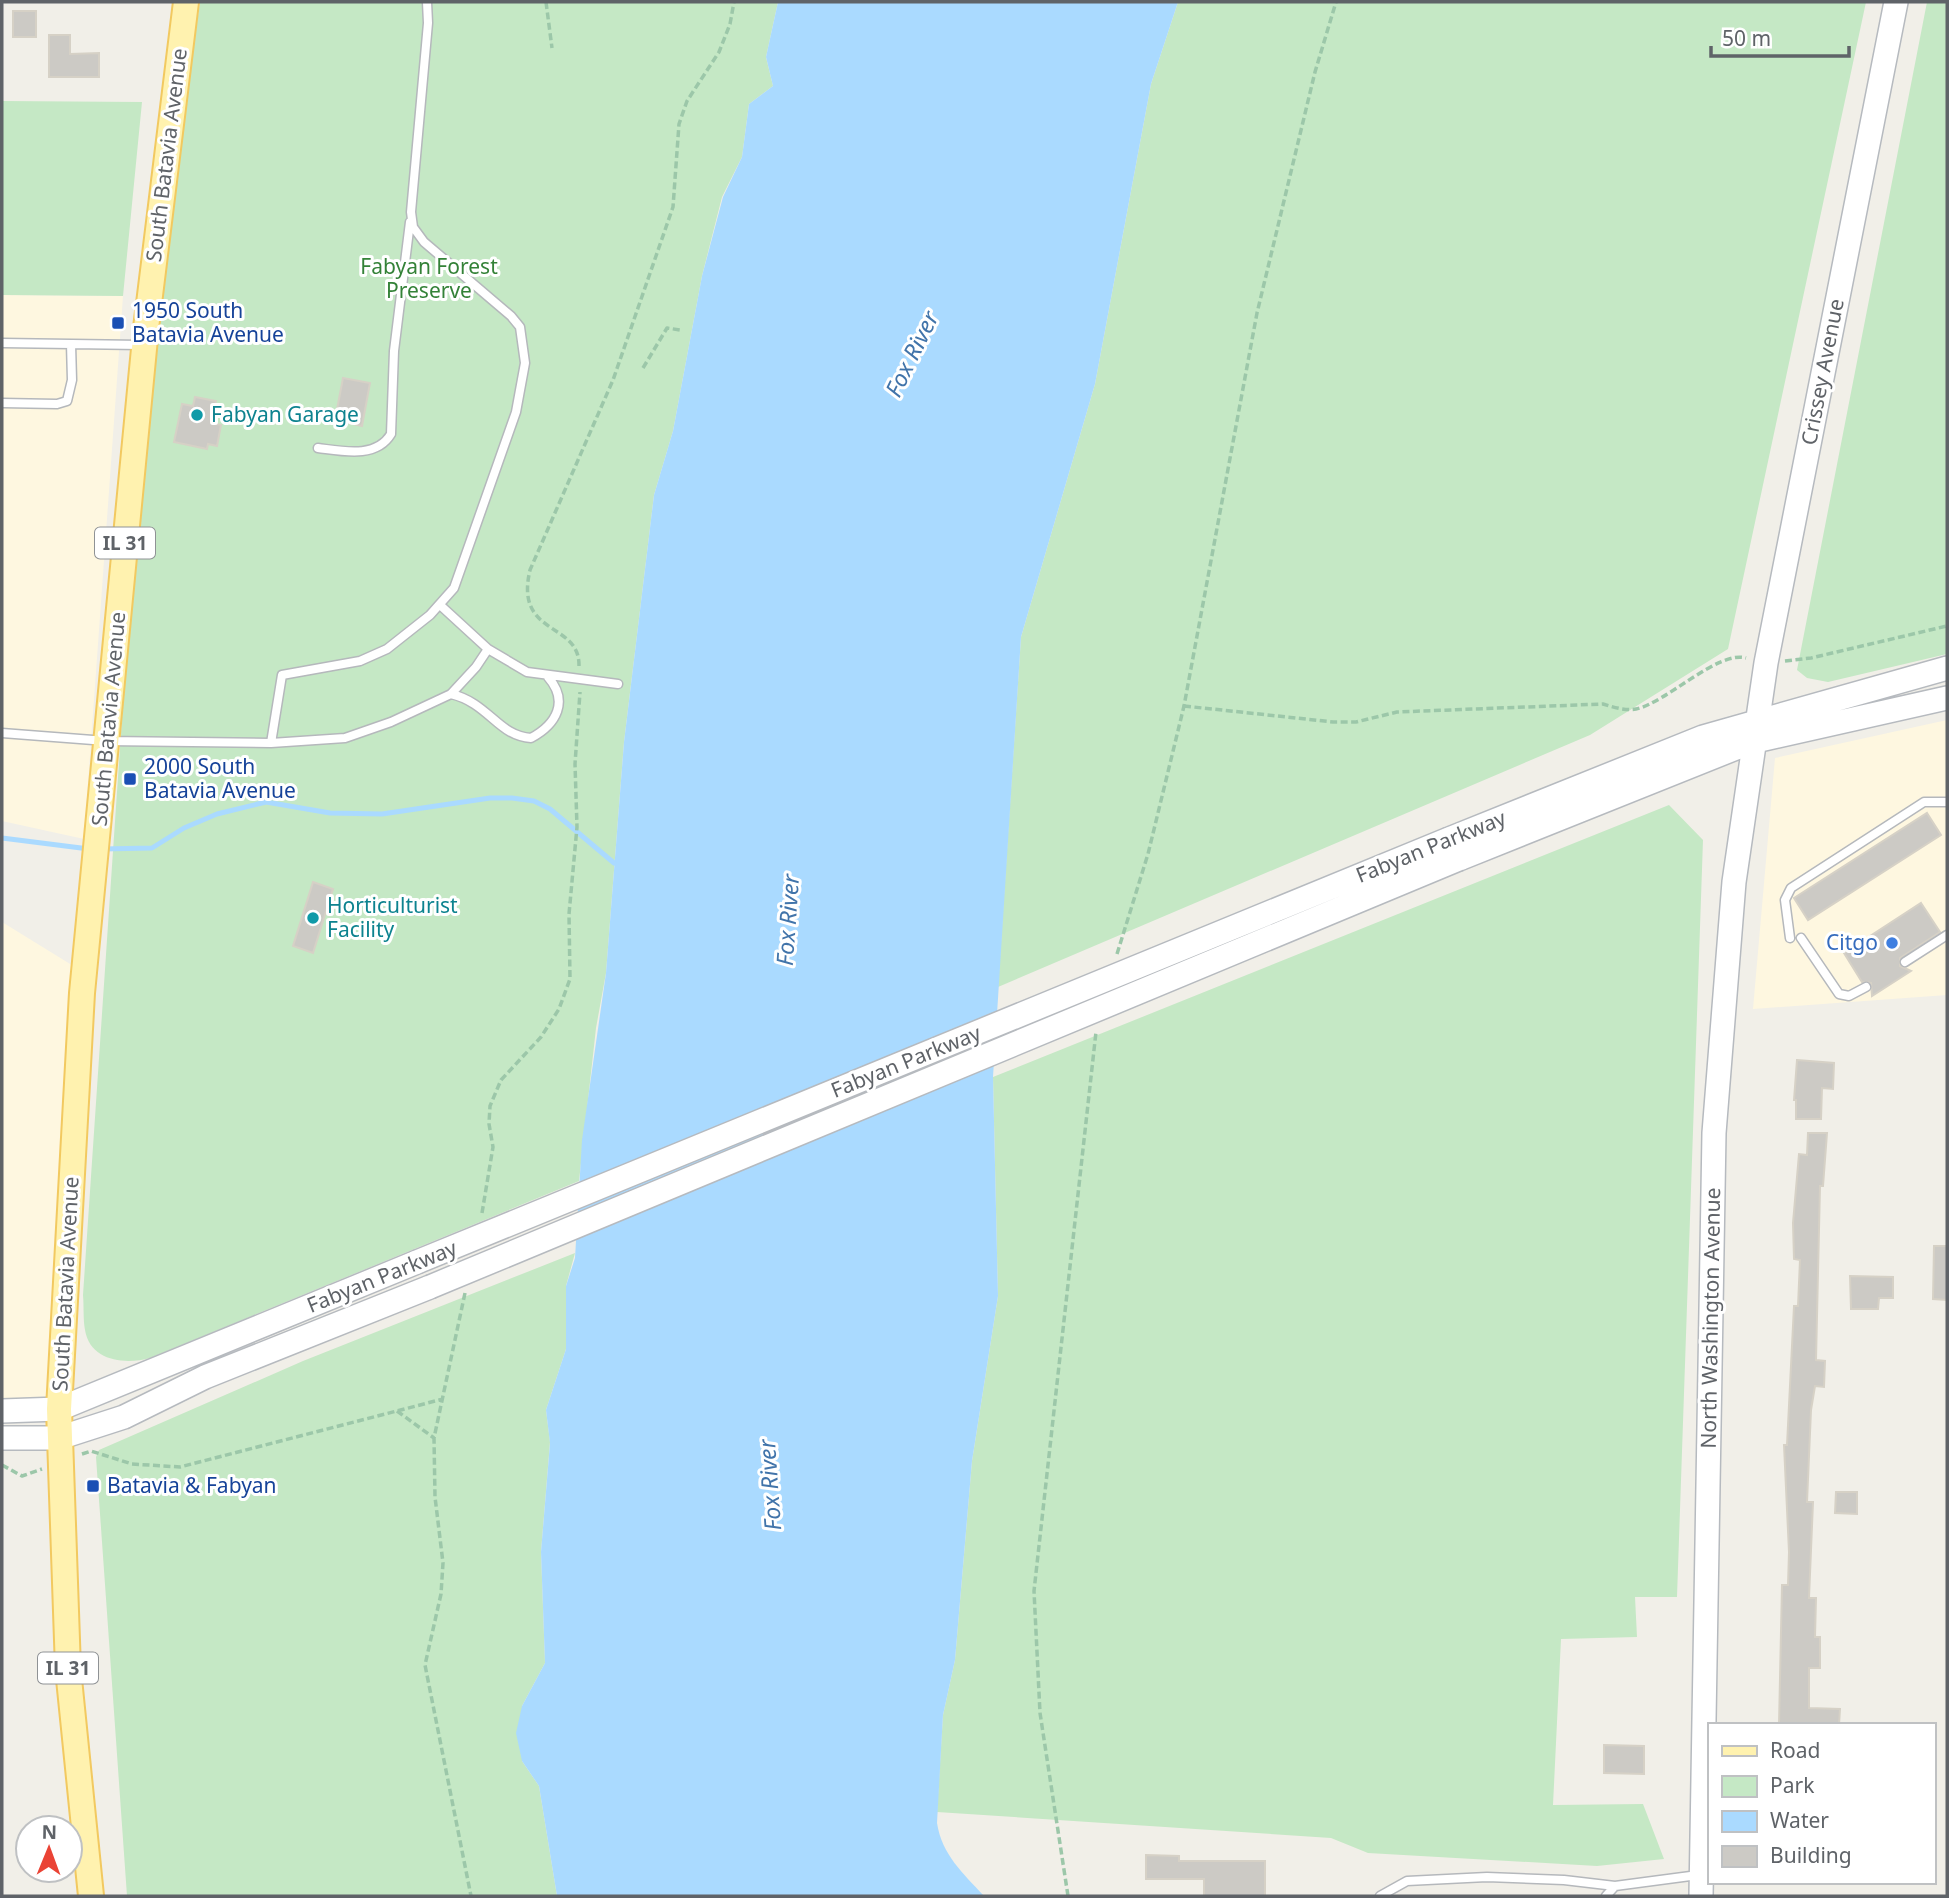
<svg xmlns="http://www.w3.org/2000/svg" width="1949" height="1898" font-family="'Noto Sans',sans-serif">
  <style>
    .commercial { fill: #fef7e0 }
    .green { fill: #c5e8c5 }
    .water { fill: #aadaff }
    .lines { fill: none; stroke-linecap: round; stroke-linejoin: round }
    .stream { stroke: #aadaff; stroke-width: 5 }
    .building { fill: #cccac5; stroke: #d6d1c6; stroke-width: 2 }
    .service-casing { stroke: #b5b8bc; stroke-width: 11 }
    .secondary-casing { stroke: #b6babf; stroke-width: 26 }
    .primary-casing { stroke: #f2c960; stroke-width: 28 }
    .path { stroke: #9cc7a9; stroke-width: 3.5; stroke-dasharray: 7 3.5; stroke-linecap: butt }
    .service { stroke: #fff; stroke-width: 8 }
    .secondary { stroke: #fff; stroke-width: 23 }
    .primary { stroke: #fff2af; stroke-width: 24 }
    .secondary-bridge-casing { stroke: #b6babf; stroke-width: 26; stroke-linecap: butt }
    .secondary-bridge { stroke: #fff; stroke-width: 23 }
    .transit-dot { fill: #1a4fb4; stroke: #fff; stroke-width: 2.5 }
    .culture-dot { fill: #0f9aa8; stroke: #fff; stroke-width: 2.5 }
    .shop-dot { fill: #3f7fe0; stroke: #fff; stroke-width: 2.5 }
    .labels { text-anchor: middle; stroke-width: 6; stroke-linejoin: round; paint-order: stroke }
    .shield { fill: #fff; stroke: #8f9295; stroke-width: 2 }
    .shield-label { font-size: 19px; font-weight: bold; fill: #5f6368 }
    .street-label { font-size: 21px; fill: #5f6368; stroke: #fff }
    .park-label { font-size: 21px; fill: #348238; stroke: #fff }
    .transit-label { font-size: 21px; fill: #164399; stroke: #fff; text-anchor: start }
    .culture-label { font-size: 21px; fill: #0d838f; stroke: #fff; text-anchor: start }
    .shop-label { font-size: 21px; fill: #366cbe; stroke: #fff; text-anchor: end }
    .water-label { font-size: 23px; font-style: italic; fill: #4174aa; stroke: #fff }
  </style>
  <rect width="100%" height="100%" fill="#f1efe8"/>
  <path class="commercial" d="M2,295L123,296L84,839L2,821Z
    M1947,720V995L1753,1009L1775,758Z
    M2,922L75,967L50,1400H2Z"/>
  <path class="green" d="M200,2H778L766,57L773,86L749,104L742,157L722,197L702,276L673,431L654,495L624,742L606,973L596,1028L579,1181L150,1358C125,1365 90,1361 85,1330C83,1319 84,1306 83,1295L137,496L155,311Z
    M1178,2H1866L1728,649L1590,735L998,987L1021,637L1095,384L1151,84Z
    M1927,2H1947V654L1828,682L1807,678L1797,670Z
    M2,101L142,102L123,296L2,295Z
    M1669,805L1703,840L1677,1597H1635L1637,1637L1561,1639L1553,1805L1643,1804L1664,1859L1597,1866L1368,1853L1331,1838L937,1812L943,1715L955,1660L972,1461L998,1296L993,1077Z
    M575,1253L566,1286V1349L546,1410L550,1442L541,1552L545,1663L522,1706V1761L539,1786L557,1896H127L96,1457L99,1450L303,1361Z"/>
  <path class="water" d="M778,2H1178L1151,84L1095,384L1021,637L993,1077L998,1296L972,1461L955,1660L943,1715L937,1823C942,1855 963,1873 984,1896H557L539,1786L522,1761L516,1733L522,1706L545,1663L541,1552L550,1443L546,1410L566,1349V1286L575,1258L582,1140L606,973L624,742L654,495L673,431L702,276L723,197L742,157L749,104L773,86L766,57Z"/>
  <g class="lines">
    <path class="stream" d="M2,838L89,849
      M102,849L152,848L184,828L217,814L266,802L330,813L382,814L490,798H512L534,801L550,809L614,863"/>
  </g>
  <path class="building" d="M13,11H36V37H13Z
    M49,35H70V54L99,53V77H49Z
    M343,378L370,383L362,426L335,420Z
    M195,397L216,401L212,423L221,425L217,446L208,444L207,449L174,442L182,404L193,406Z
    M1927,813L1941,835L1808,920L1794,898Z
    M313,882L333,889L313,953L293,946Z
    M1921,903L1940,932L1900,958V966L1911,971L1872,996L1871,983L1862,982L1844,953Z
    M1797,1060L1834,1063L1833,1089L1822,1088L1821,1119H1796V1100H1794Z
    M1808,1133H1827L1823,1186H1820L1816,1360L1825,1361L1824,1387L1815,1386L1811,1410L1807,1502H1813L1809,1598H1816L1815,1637H1820V1668H1809V1708L1840,1709L1839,1725H1779L1782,1585H1788L1789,1552L1784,1445H1787L1794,1306H1798L1800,1260L1794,1259L1793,1223L1799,1154L1807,1155Z
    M1934,1246H1947V1300L1933,1299Z
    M1850,1276L1893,1277V1298H1879L1878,1309H1851Z
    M1836,1492H1857V1514L1835,1513Z
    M1604,1745L1644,1746V1774L1604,1773Z
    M1146,1855L1179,1856V1861H1265V1896H1204V1879H1146Z"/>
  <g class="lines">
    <defs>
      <path id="service" d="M2,343L141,345
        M2,403L57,404L67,401L72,380L71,344
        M318,448C342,451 376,459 391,434L394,351L410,222
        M440,605L488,649L527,672L618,684
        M451,694C489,703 498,736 531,738C557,724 569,701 548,677
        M2,733L106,741L271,743L345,738L391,722L451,694L476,667L488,649
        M271,743L282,675L360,661L387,649L430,615L454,588L516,412L525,363L520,327L511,316L424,242L413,227L411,212L428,23L427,2
        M1790,938L1785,900L1791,888L1924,802H1947
        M1801,938L1839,994L1849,996L1866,987
        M1905,962L1947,935
        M1615,1886L1698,1875
        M1380,1896L1407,1881L1487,1877L1564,1880L1615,1886L1606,1896"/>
      <path id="secondary" d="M1449,839L1703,737L1947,668
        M1459,859L1751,742L1947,698
        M2,1411L59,1409L417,1262
        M2,1438H59L124,1417L205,1377L430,1287
        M1701,1896L1714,1133L1734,882L1766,663L1896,2"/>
      <path id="primary" d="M91,1896L68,1669L59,1409L82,993L146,328L186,2"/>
    </defs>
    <use href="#service" class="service-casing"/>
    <use href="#secondary" class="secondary-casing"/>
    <use href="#primary" class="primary-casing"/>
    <path class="path" d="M546,2L552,48
      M643,368L667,328L680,330
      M1785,661L1811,658L1947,626
      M579,666C580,621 514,637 530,570L613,380L673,207L679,124L687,101L719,52L730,24L734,2
      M1184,706L1333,722H1356L1397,712L1603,704C1613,707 1625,711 1636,709C1666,703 1718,650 1746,658
      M1117,954L1148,854L1184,706L1257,313L1315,72L1336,2
      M482,1213L493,1147L489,1124L490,1106L501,1080L541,1037L559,1009L570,979L569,914L577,827L575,764L580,692
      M465,1293L434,1438L435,1497L443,1563L441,1594L425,1665L471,1896
      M397,1411L434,1438
      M82,1454L91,1451L132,1464L180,1467L443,1399
      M2,1465L22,1476L42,1469
      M1068,1896L1040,1713L1034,1591L1096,1032"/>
    <use href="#service" class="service"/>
    <use href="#secondary" class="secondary"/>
    <use href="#primary" class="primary"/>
    <defs>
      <path id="secondary-bridge" d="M417,1262L1449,839
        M430,1287L1459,859"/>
    </defs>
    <use href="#secondary-bridge" class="secondary-bridge-casing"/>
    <use href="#secondary-bridge" class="secondary-bridge"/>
  </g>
  <g class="transit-dot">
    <rect x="111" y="316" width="14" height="14" rx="3.5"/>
    <rect x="123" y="772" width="14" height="14" rx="3.5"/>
    <rect x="86" y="1479" width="14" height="14" rx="3.5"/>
  </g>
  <g class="culture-dot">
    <circle cx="197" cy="415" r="7"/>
    <circle cx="313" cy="918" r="7"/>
  </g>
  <circle class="shop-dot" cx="1892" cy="943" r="7"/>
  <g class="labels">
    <g class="shield">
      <rect x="95" y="527.5" width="60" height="31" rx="5"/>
      <rect x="38" y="1652.5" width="60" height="31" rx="5"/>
    </g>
    <g class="shield-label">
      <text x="125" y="550">IL 31</text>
      <text x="68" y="1675">IL 31</text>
    </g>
    <g class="street-label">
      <text transform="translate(167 155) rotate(-83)" y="7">South Batavia Avenue</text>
      <text transform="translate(1823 372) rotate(-79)" y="7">Crissey Avenue</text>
      <text transform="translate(109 719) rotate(-85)" y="7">South Batavia Avenue</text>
      <text transform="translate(1431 847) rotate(-22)" y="7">Fabyan Parkway</text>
      <text transform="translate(906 1062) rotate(-22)" y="7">Fabyan Parkway</text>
      <text transform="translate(382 1277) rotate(-22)" y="7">Fabyan Parkway</text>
      <text transform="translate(66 1284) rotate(-87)" y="7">South Batavia Avenue</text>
      <text transform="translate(1711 1318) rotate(-89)" y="7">North Washington Avenue</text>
    </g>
    <g class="park-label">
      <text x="429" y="274">Fabyan Forest<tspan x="429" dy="24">Preserve</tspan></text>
    </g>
    <g class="transit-label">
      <text x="132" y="318">1950 South<tspan x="132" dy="24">Batavia Avenue</tspan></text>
      <text x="144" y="774">2000 South<tspan x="144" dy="24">Batavia Avenue</tspan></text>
      <text x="107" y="1493">Batavia &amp; Fabyan</text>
    </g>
    <g class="culture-label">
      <text x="211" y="422">Fabyan Garage</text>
      <text x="327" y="913">Horticulturist<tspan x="327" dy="24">Facility</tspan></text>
    </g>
    <g class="shop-label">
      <text x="1878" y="950">Citgo</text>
    </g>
    <g class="water-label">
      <text transform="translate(912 354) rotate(-64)" y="8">Fox River</text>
      <text transform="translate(788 920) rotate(-86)" y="8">Fox River</text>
      <text transform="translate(770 1485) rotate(-94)" y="8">Fox River</text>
    </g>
  </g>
  <rect width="1949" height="1898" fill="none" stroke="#5f6368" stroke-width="7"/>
  <rect x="1708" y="1723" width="228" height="161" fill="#ffffff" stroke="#bfc1c3" stroke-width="2"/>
  <rect x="1722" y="1746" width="35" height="10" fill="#fff2af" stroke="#bfc1c3" stroke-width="2"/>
  <text x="1770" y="1758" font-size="21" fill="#5f6368">Road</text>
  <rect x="1722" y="1776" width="35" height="21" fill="#c5e8c5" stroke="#bfc1c3" stroke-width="2"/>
  <text x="1770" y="1793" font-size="21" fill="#5f6368">Park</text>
  <rect x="1722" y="1811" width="35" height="21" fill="#aadaff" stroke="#bfc1c3" stroke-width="2"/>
  <text x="1770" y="1828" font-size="21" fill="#5f6368">Water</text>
  <rect x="1722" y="1846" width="35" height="21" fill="#cccac5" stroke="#bfc1c3" stroke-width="2"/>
  <text x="1770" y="1863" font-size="21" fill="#5f6368">Building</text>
  <g transform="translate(49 1849) rotate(1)"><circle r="33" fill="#ffffff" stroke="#bfc1c3" stroke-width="2"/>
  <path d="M0-5L12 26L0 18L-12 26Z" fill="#ea4335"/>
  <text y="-10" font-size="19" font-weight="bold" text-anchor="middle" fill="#5f6368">N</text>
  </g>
  <path d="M1711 46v10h138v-10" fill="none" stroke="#5f6368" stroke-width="3.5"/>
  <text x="1722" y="46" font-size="21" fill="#5f6368" stroke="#ffffff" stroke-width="5" paint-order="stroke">50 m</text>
</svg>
